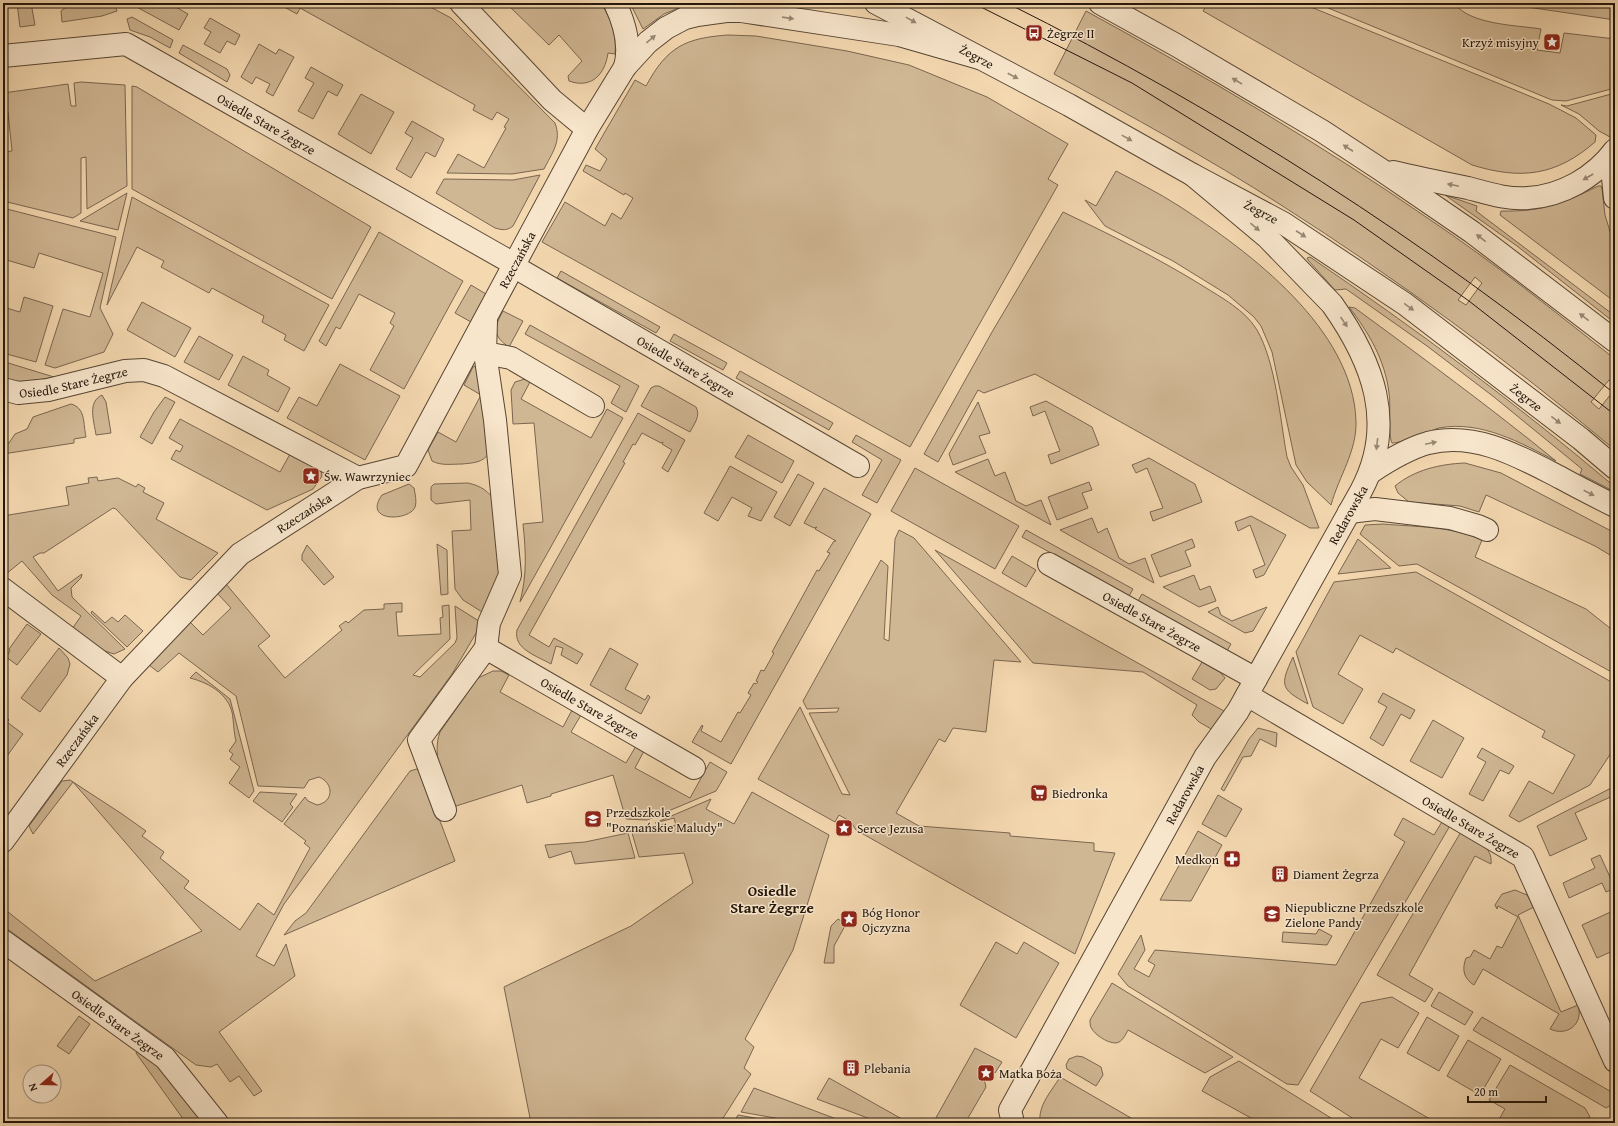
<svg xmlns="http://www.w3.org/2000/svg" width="1618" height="1126" font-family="'Gentium Book Plus',serif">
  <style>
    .green { fill: #d0b794; stroke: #7a6650; fill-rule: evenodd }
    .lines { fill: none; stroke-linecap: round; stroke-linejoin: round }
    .minor-casing { stroke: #574634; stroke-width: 24 }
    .minor { stroke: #f8e6cc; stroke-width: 22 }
    .tram { stroke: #23160b; stroke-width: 1 }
    .oneway { fill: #988875 }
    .labels { text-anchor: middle; stroke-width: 3; stroke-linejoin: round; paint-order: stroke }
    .poi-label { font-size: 13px; fill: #23160b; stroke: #f8e6cc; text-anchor: start }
    .street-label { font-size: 13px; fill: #23160b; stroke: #f8e6cc }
    .quarter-label { font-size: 15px; font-weight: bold; fill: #23160b; stroke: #f8e6cc }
  </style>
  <rect width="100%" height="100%" fill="#f4d8b0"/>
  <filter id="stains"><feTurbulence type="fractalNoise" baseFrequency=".005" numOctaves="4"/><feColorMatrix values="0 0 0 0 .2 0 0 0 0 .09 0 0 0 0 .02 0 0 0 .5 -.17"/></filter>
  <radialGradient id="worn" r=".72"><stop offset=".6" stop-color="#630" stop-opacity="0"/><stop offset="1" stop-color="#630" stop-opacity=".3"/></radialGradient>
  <path class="green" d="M17,3H31L35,25L20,27Z
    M71,3H114L117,11L102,16L62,22L61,11Z
    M134,3H169L188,14L179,30L133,5Z
    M277,3H423L451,18L555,123C562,141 552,153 544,169L512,174L447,173L458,154L484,168L506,128L504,127L509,119L497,112L492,120L473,110L475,105L300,8L297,14Z
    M506,3H601C611,19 617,35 615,54L608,53C605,75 591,89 569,81L568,76L582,61L559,35L549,45Z
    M630,3H691L664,14L643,29Z
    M1208,3H1301L1549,104L1576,118L1596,135L1595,142C1556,176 1521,180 1472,165L1203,11Z
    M1316,3H1454C1470,25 1516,25 1541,29L1537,50L1560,53L1564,33L1615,39V88L1566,101L1552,100Z
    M1500,3H1615V20Z
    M1086,11C1203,75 1319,143 1429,219C1493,262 1554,311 1615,359V385L1609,380L1591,402L1599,409L1615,389V450C1509,361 1397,279 1281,205C1208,158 1131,116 1054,74ZM1475,277L1482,283L1466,305L1458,300Z
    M132,17L173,40L170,48L150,37L130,30L127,19Z
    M210,18L240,35L235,45L227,41L220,53L204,44L211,32L204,28Z
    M728,35L756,36L847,51L909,65L987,97L1068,144L1048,179L1058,185L910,447L542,242L565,202L605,226L612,213L621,219L633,198L625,193L624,195L583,171L586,165L600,171L607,159L595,149L635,80L646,86C667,47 685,38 728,35Z
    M259,44L276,54L279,49L294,57L273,96L266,92L270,84L256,77L252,84L241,77Z
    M183,45L227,69L230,75L227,82L179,53Z
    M311,67L343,85L337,96L328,91L313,119L298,111L314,83L305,78Z
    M81,82L125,85L127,186L87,209L86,157L81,158V213L73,218L3,201V152L12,151L8,112L3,113V93L68,84L71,106H76L74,83Z
    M132,86L137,87L371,227L332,299L132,189Z
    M1615,93V126L1610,137L1599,131L1579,114L1561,105L1567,106Z
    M361,94L394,112L371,154L338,134Z
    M412,121L444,139L435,157L426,152L411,178L396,169L413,138L405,133Z
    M1116,171C1137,182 1159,193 1179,206C1250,252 1353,329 1356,421C1357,451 1339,476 1331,505L1307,482L1296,465L1272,352L1261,326L1254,317L1228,295L1173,261L1105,226L1085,200L1096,206Z
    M540,175L513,226C507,231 502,230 495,228L436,193L444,179L513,180Z
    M1598,186H1601L1602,189L1605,215L1615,248V302L1500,215L1501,211C1541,212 1563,204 1598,186Z
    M127,193L118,230L80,221Z
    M1445,195L1477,206L1476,211L1615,316V323L1517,246Z
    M132,197L329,305L304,351L284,340L286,335L262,322L264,316L212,288L209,293L161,267L164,261L137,247L107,305Z
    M3,208L116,237L100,308L113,334L104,352L55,368L45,365L63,309L90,317L103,273L39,253L34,268L3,259Z
    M1063,212C1111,235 1158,258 1203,286C1222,298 1245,310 1257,330C1276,363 1280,419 1287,457L1291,467L1303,485L1319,528H1310L1035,374L984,393L978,390L938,462L924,454L992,332Z
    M379,232L463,281L404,389L370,370L394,326L390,323L395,313L359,294L340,329L336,327L326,346L319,341Z
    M1310,257C1416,329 1517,404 1615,487V492L1580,474L1582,469L1494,397L1427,346L1346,289L1335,290L1308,260L1307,258Z
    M561,271L660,327L656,333L557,278Z
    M471,285L486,294L471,322L455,313Z
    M24,297L53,306L36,362L3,353V307L20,312Z
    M142,302L191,328L175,357L127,330Z
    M1349,307L1355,308C1423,358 1491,408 1556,461C1521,443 1481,420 1439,428C1429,431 1398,444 1392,443C1388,435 1391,405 1389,393C1385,360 1369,333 1349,307Z
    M503,311L523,321L509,347C492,336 494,327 503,311Z
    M530,325L639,386L626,412L611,403L620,386L525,334Z
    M674,334L727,363L723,370L670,341Z
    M199,336L233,355L219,380L184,362Z
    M243,356L269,370L267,375L290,388L278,412L228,385Z
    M5,362L54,377L27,382L3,380Z
    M340,364L400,396L365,460L287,418L299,397L317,406Z
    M476,366L483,368L485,373C486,389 495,442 489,453C483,463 472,463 462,464C452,464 441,466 432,461L428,450L438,432L456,442L481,395L464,385L473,367Z
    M740,371L833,423L829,430L736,378Z
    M525,379L530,382L521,399L591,438L607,409L623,418L520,602C527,575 526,552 523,524L543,522L534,423L513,424L511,390L515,382Z
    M655,386H659L696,407C701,416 694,424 690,432L641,406L651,388Z
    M102,395L106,402L111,433L96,435C94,421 87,402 102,395Z
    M165,397L175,402L152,444L140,437L154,412Z
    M1046,401L1092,427L1099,445L1051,464L1048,455L1060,451L1045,411L1033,416L1030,407Z
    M978,402L990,433L979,436L986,453L953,465L949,454Z
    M71,404C86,408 83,424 86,437L74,439V443L3,454V446L9,443L15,434L27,429L33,417Z
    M638,413L685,440L668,472L662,468L672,450L662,444L663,442L661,443L642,433L635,445L633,444L623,462L625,463L529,635L549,647L554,638L583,654L577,664L561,655L563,648L556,646L551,664C537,656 513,649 517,630Z
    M180,419L280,472L290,454L321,471L322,476L313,489L267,510L171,459L176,450L180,452L183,446L169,438Z
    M748,435L794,461L782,483L735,457Z
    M856,435L901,460L877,503L862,495L882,460L852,442Z
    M1149,458L1195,484L1202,502L1153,521L1150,512L1163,508L1147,468L1136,473L1132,465Z
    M988,459L995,476L1005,472L1016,501L1026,506L1041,500L1051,525L955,472Z
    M1465,463L1501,473L1615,533V558L1595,546L1486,495L1479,512L1460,506L1409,502L1398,493L1395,486C1414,470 1440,464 1465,463Z
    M730,466L777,492L761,521L748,516L752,508L732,497L718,521L704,513Z
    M915,468L1019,526L995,569L891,511Z
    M798,474L814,483L790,526L774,517Z
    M97,477L98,481L118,478L136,487L138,484L145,488L143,492L164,503L156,519L218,553L191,580L180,577L116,509L113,508L44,553H40L33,557L58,591L82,574L81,578L71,588L72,597L125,649L114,654L105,651L101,656L70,632L81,616L52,595L22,561L6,574L3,547V516L69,505L66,487L89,483L88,478Z
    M1089,482L1092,490L1082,493L1088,508L1057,520L1048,497Z
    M468,483C481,486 489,491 495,502L502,573L487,615L463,600L455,589L452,531L471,530L470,500L436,504L431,500V487L434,484Z
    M409,484L414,488C415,493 417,502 415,507C410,521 362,523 382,495Z
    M824,488L871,514L731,764L692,742L702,725L703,726L701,731L721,742L738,712L740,713L751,695L748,693L754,683L756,684L758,682L756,681L761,670L764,671L774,653L772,652L817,570L819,571L830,553L827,552L834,541H836L815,529L817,527L814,528L804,523Z
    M1251,516L1286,535L1264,575L1256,578L1253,570L1265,565L1250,525L1238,531L1235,522Z
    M1092,518L1098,533L1107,528L1119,558L1129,564L1145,558L1154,583L1060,530Z
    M1383,524C1417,527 1451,526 1482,540L1475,557L1586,609L1615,632V674L1417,564L1399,566L1360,534L1365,525Z
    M899,530L914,538L1021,662L994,660L986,732L953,728L945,742L939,739L896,813L919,826L1010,833V836L1094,843V851L1115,853L1075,954L856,830L851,822L839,815L835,822L758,779L800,707L842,794L850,795L809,713L837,712L839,708L807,709L803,701L881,560L888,566L884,639L889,641L895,539Z
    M1026,530L1133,589L1129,596L1022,537Z
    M1192,539L1195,547L1185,551L1191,566L1160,577L1151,555Z
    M1358,539L1391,568L1338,574Z
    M437,544L447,550L448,594L441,595Z
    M307,545L334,577L324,585L302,560V555Z
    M935,550L1224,711L1213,730L1199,722L1192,715L1197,705L1143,672L1033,663Z
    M1012,556L1036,570L1026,587L1002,573Z
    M1416,572L1615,684V747L1590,785L1519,822L1509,816L1529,781L1553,794L1575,755L1542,737L1545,731L1396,648L1393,653L1360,635L1338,674L1363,689L1343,724L1313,707L1296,652L1334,582Z
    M1194,575L1200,590L1210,586L1216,601L1199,607L1163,587Z
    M226,584L270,636L258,646L285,678L342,630L339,626L346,621L348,623L364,610L384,609V604L402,603V612H396L398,636L441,634L440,618L443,617L442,606L449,605L450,639L413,675L420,677L455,643L457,638L455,606L482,623L452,674L284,904L256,956L274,966L286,944L295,976L219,1032L262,1091L254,1096L239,1076L230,1082L217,1064L211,1067L196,1065L3,926V908L95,981L202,931L73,782L33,834L29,826L62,781L70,780L73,782L122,814L146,831L142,836L164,852L160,858L189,881L184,888L240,930L258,903L274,915L310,848L304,843L306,841L284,824L305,797L308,801L317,805C334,802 334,783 319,777L309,780L304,788L258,786L236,696L179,653L158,672L149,665L189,621L203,635L231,608L217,593Z
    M1142,594L1231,644L1227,651L1138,601Z
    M1218,607L1221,615L1232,621L1267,607L1253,631L1245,633L1208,612Z
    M92,611L105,623L112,617L118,622L125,615L143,631L127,647L91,613Z
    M27,624L41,634L17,665L6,657L10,651L9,649Z
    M59,648L68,658L70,664L67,675L40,712L21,698Z
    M610,648L638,664L625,689L645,700L648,695L650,697L641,714L590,685Z
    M1293,657L1308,704C1280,689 1280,685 1293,657Z
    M1202,662L1220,672L1225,678L1216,689L1210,690L1192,679Z
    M493,671H501L509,675L500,692L563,727L572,710L581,715L571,732L626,763L636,746L644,751L635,768L690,798L710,762L727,772L716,791L647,820L626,819L613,775L551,794V796L527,803L522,785L453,807C445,784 431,756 440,732L478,678Z
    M196,672L230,699L254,791L249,798L229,783L240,767L230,759L233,754L229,751L236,741C234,734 234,727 233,719C232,696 210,683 190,678Z
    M1383,693L1415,710L1410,719L1401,714L1383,746L1370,738L1387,707L1378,702Z
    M7,718L9,720L7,722L23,734L7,756L3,753V724Z
    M1433,720L1464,738L1442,778L1410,761Z
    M1258,728L1277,733L1276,747L1260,739L1251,756L1243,757L1224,791L1221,789L1249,739Z
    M1482,748L1514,766L1509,774L1500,770L1483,801L1469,794L1486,762L1477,757Z
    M417,769L421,770L455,861L284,935L295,921L306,913L410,771Z
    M1615,786V795L1575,813L1587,839L1550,856L1537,826Z
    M260,792L297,794L290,804L293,807L282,822L253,801Z
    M752,792L829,835L793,950L745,1039L754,1047L744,1068L751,1074L720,1123H531L504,987L631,926L693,883L684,853L639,857L632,833L664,824L665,828L676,825L674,818L655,823L711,799L706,809L734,824Z
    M1218,795L1242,809L1226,837L1202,824Z
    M1403,818L1434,835L1443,820L1451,824L1298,1085L1287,1084L1128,986L1118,974L1141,935L1145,950L1134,969L1149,977L1155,965L1148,961L1155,950L1336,965L1405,842L1394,835Z
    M1462,830C1475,839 1493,846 1491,864L1475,856L1409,975L1433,989L1425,1002L1377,975Z
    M1198,831L1222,845L1191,901L1160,900Z
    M628,833L635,858L575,864L571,851L549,858L545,845L585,842Z
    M1600,855L1615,888L1606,892L1602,883L1569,898L1563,883L1595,868L1591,859Z
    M1515,890L1527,895L1534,907L1518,915L1561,1012L1578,1005C1584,1024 1567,1037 1550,1029L1559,1014L1483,969L1474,985C1463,978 1462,969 1466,958L1470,957L1474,950L1490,959L1497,946L1502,948L1518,917L1498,906L1497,909L1495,905L1502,894Z
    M1615,910V950L1597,958L1582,925Z
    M838,919L846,924L834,946V963H824L831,926Z
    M1319,929L1332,936L1327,945L1282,942L1283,932L1316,934Z
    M996,942L1017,954L1024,942L1059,963L1016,1038L960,1005Z
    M1112,983L1233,1057L1205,1073L1128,1030C1126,1034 1123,1040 1119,1042C1112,1046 1096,1036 1092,1029C1090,1027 1090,1023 1090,1020Z
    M1439,992L1473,1012L1465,1025L1431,1006Z
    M1392,997L1419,1013L1398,1048L1381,1039L1359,1078L1437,1123H1360L1310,1091L1361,1003Z
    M79,1016L90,1024L69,1054L57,1046Z
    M1427,1017L1459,1036L1439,1071L1407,1053Z
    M1482,1017L1615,1094V1103L1606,1108L1473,1030Z
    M1468,1040L1501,1059L1480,1095L1447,1076Z
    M975,1048L1002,1062L995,1073L988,1067L982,1070L986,1087L965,1123H933Z
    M138,1049L157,1063L211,1123H186L136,1053Z
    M1077,1056L1083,1057L1101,1067L1103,1075L1096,1086L1067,1069L1066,1065L1069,1059Z
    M1239,1061L1339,1123H1260L1202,1091L1210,1077Z
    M1510,1065L1585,1108L1590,1117L1576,1123H1497L1505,1109L1489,1100Z
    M1060,1077L1138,1122V1123H1040C1038,1105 1051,1092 1060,1077Z
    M829,1078L909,1123H881L817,1099Z
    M754,1088L847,1123H803L741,1112Z
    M738,1115L783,1123H733Z"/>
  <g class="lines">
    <defs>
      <g id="minor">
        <path d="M461,3L552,100L587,129"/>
        <path d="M615,3C625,24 631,45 625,67"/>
        <path id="s1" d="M876,3L1069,105L1193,175L1283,223L1405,304L1581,439L1615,468"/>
        <path d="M1100,3L1176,45L1322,131L1380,169L1472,232L1615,341"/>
        <path id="s2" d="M3,56L126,44L514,264"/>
        <path d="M1615,154L1613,178L1615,198"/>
        <path d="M1393,172C1418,178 1443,183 1468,188C1487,193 1508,200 1528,198C1562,196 1595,177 1615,150"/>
        <path id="s3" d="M513,266L858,466"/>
        <path id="s4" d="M486,321L485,353L495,420L510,575L489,623L486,648L694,768"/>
        <path d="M485,353L511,358L593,406"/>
        <path id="s5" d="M3,389L18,393L48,390L125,371L144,370L164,376L358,478"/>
        <path d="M1371,472C1389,460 1407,449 1428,443C1476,431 1520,457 1561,478C1579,488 1597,497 1615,506"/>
        <path d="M1349,512L1375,509L1450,518L1478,526L1487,530"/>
        <path id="s6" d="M1049,564L1256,679"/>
        <path d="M3,589L122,678"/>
        <path id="s7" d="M1247,695L1523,857L1615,1061"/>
        <path d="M445,810L419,740L486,648"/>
        <path id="s8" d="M3,841L122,678L240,554L358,478L406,466L587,129L625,67L648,42L666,28L685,18L697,15L726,11H741L899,35L979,58"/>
        <path id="s9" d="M3,941L165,1058L217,1123"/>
        <path id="s10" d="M1013,1123L1010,1110L1205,757L1238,711L1361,491C1397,424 1373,362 1332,304L1267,237L1193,175"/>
      </g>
    </defs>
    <use href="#minor" class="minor-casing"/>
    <use href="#minor" class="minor"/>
    <path class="tram" d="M973,3L1132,83L1354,220L1469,301L1615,415
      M1007,3C1225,112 1425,240 1615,394"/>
  </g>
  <defs><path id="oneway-solid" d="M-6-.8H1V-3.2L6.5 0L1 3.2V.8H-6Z"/></defs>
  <g class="oneway">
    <use href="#oneway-solid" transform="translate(788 18) rotate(8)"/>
    <use href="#oneway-solid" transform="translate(911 20) rotate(29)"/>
    <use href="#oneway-solid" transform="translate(651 39) rotate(-40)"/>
    <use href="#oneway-solid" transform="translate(1013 76) rotate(28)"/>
    <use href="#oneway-solid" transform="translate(1237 81) rotate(-149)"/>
    <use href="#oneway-solid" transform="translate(1127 138) rotate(29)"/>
    <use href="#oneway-solid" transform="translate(1348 148) rotate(-147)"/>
    <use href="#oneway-solid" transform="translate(1588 177) rotate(150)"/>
    <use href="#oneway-solid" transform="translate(1453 185) rotate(-168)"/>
    <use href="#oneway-solid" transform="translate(1255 227) rotate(40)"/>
    <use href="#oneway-solid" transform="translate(1301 234) rotate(33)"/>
    <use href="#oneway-solid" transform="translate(1481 238) rotate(-143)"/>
    <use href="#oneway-solid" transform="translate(1409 307) rotate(36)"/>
    <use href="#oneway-solid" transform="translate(1584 317) rotate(-142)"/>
    <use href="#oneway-solid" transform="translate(1344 322) rotate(56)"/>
    <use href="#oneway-solid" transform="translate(1556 420) rotate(38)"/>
    <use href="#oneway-solid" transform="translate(1431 443) rotate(-12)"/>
    <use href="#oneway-solid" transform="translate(1377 444) rotate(97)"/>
    <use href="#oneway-solid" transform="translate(1589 493) rotate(27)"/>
  </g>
  <defs>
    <symbol id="bus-square" viewBox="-11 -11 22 22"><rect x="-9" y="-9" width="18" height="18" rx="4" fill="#8f2418" stroke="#f8e6cc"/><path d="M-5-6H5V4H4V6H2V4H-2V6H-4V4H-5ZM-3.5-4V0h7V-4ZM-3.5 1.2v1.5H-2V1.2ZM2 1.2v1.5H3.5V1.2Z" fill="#fff"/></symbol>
    <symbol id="sight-square" viewBox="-11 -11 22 22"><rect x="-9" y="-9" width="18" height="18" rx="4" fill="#8f2418" stroke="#f8e6cc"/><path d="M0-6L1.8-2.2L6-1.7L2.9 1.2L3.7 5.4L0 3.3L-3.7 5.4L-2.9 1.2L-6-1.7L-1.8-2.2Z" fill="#fff"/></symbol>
    <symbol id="supermarket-square" viewBox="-11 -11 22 22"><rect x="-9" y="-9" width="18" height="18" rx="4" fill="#8f2418" stroke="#f8e6cc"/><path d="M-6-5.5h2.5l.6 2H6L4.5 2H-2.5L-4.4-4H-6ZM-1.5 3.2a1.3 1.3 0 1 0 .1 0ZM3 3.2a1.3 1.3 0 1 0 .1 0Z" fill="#fff"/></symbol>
    <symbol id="school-square" viewBox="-11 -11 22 22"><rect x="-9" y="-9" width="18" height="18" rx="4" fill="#8f2418" stroke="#f8e6cc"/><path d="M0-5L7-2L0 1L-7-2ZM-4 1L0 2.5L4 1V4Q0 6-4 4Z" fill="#fff"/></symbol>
    <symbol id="pharmacy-square" viewBox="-11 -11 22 22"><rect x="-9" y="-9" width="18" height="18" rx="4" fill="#8f2418" stroke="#f8e6cc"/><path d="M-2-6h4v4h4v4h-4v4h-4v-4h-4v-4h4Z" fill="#fff"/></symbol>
    <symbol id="building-square" viewBox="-11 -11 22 22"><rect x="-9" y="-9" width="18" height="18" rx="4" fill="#8f2418" stroke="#f8e6cc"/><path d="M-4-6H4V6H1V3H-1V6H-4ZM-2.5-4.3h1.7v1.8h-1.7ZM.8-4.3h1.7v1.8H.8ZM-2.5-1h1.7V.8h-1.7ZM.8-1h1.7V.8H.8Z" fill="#fff"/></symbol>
  </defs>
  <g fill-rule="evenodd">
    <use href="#bus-square" x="1024" y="23" width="20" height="20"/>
    <use href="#sight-square" x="1542" y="32" width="20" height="20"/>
    <use href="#sight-square" x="301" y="466" width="20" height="20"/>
    <use href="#supermarket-square" x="1029" y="783" width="20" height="20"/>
    <use href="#school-square" x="583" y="809" width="20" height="20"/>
    <use href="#sight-square" x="834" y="818" width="20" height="20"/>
    <use href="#pharmacy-square" x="1222" y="849" width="20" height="20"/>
    <use href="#building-square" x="1270" y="864" width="20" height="20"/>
    <use href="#school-square" x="1262" y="904" width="20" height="20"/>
    <use href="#sight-square" x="839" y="909" width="20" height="20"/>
    <use href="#building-square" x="841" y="1058" width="20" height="20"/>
    <use href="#sight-square" x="976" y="1063" width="20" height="20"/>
  </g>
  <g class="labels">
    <g class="poi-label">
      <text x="1047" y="38">Żegrze II</text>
      <text x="1539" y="47" text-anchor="end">Krzyż misyjny</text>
      <text x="324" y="481">Św. Wawrzyniec</text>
      <text x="1052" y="798">Biedronka</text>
      <text x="606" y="817">Przedszkole<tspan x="606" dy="15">"Poznańskie Maludy"</tspan></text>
      <text x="857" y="833">Serce Jezusa</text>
      <text x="1219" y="864" text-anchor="end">Medkon</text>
      <text x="1293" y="879">Diament Żegrza</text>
      <text x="1285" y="912">Niepubliczne Przedszkole<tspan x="1285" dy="15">Zielone Pandy</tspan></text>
      <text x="862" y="917">Bóg Honor<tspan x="862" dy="15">Ojczyzna</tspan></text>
      <text x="864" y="1073">Plebania</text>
      <text x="999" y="1078">Matka Boża</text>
    </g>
    <g class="street-label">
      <text dy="5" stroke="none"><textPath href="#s1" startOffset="114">Żegrze</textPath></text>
      <text dy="5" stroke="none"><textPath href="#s2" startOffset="285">Osiedle Stare Żegrze</textPath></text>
      <text dy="5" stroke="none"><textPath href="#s1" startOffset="438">Żegrze</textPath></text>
      <text dy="5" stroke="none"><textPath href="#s8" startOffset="797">Rzeczańska</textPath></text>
      <text dy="5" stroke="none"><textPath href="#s3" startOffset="200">Osiedle Stare Żegrze</textPath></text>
      <text dy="5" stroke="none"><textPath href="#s5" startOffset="72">Osiedle Stare Żegrze</textPath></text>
      <text dy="5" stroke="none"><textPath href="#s1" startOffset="762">Żegrze</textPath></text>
      <text dy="5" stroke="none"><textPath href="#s8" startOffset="449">Rzeczańska</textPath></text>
      <text dy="5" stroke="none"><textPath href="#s10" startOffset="698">Redarowska</textPath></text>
      <text dy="5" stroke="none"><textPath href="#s6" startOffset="118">Osiedle Stare Żegrze</textPath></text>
      <text dy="5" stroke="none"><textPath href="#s4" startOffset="453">Osiedle Stare Żegrze</textPath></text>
      <text dy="5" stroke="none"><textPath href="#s8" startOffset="125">Rzeczańska</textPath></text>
      <text dy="5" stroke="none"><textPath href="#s10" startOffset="374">Redarowska</textPath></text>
      <text dy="5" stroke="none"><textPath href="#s7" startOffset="260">Osiedle Stare Żegrze</textPath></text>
      <text dy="5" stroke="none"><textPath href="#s9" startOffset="142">Osiedle Stare Żegrze</textPath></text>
    </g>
    <g class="quarter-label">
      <text x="772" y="896">Osiedle<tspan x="772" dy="17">Stare Żegrze</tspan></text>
    </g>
  </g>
  <rect width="1618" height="1126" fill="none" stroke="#f4d8b0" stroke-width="16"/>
  <rect x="4" y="4" width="1610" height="1118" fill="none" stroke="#23160b" stroke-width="2"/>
  <rect x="8" y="8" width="1602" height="1110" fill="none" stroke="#23160b"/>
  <g transform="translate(42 1084) rotate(250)"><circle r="19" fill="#f8e6cc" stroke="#a3937f"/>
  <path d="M0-3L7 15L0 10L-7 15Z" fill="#8f2418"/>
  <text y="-6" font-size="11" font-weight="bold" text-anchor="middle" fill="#23160b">N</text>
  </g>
  <path d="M1468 1096v6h78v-6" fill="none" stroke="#23160b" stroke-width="2"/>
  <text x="1474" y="1096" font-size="12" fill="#23160b" stroke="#f8e6cc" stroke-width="3" paint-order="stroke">20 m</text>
  <rect width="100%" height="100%" filter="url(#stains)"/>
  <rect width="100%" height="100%" fill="url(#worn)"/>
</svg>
